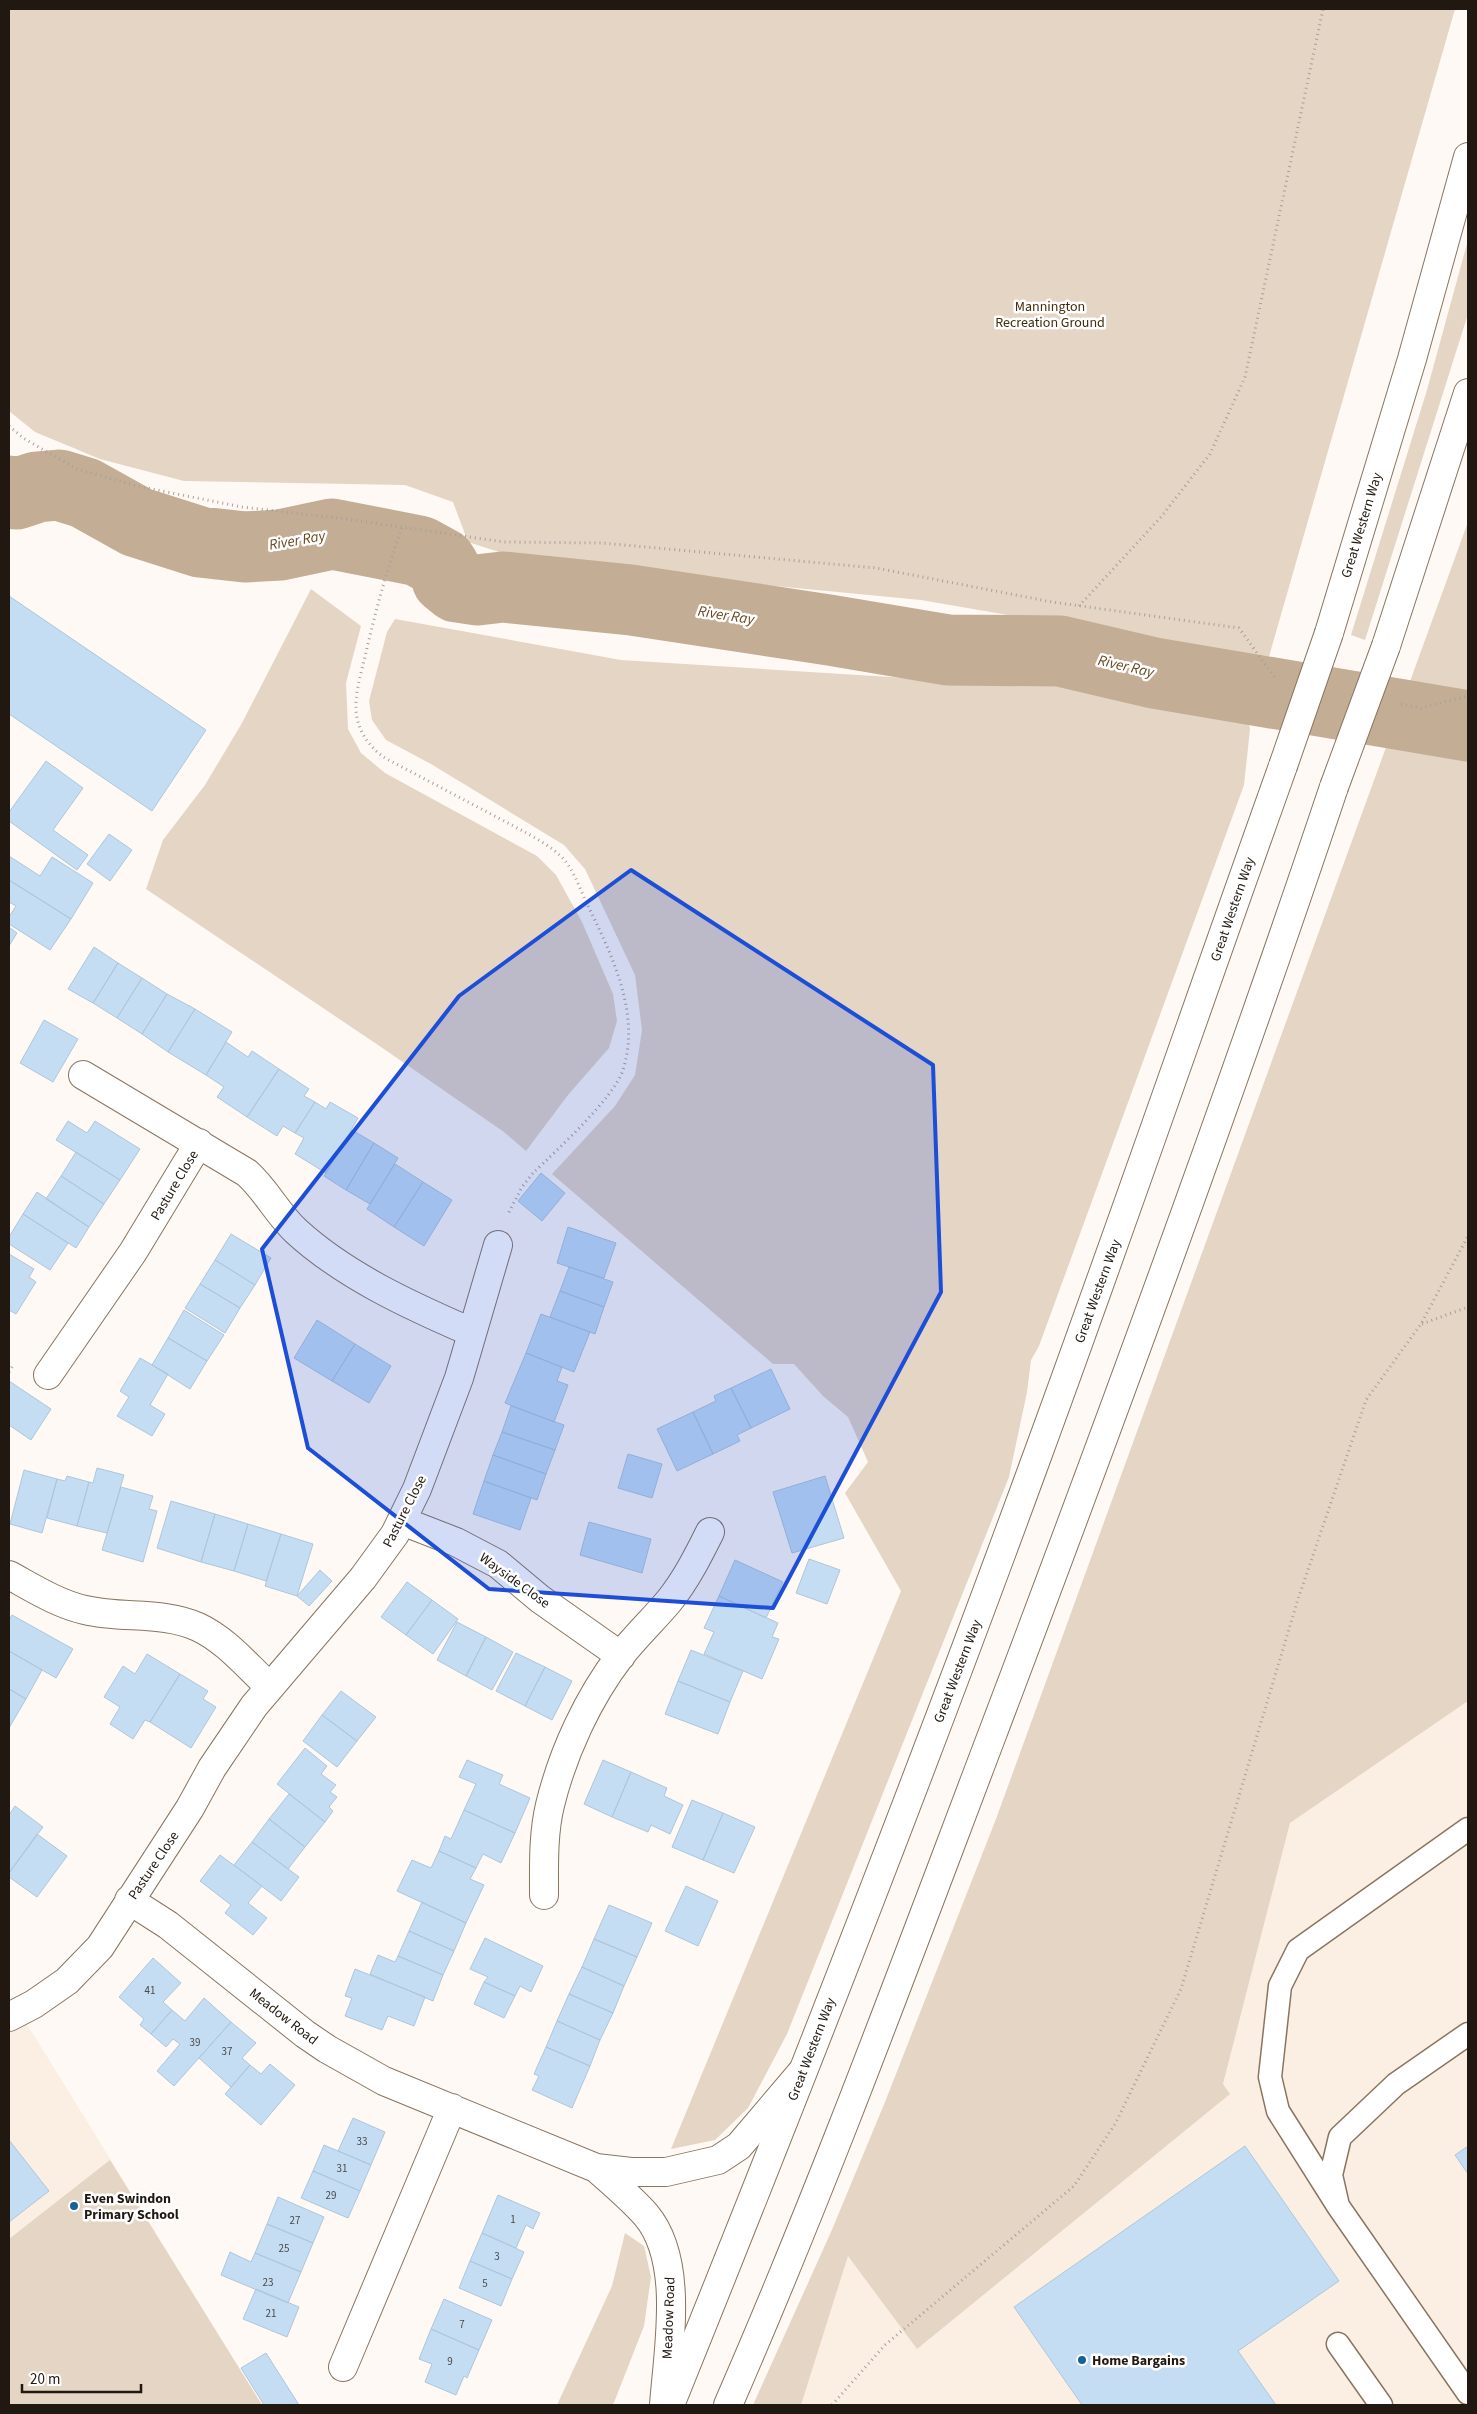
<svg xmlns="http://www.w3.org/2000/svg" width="1477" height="2414" font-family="'Source Sans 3',sans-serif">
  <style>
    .built { fill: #fbefe3 }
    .green { fill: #e4d5c5 }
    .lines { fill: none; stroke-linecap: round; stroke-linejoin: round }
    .river { stroke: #c3ad95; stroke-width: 71 }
    .building { fill: #c4ddf3; stroke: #aec6db }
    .service-casing { stroke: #897560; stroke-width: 25 }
    .minor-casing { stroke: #897560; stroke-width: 30 }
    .secondary-casing { stroke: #897560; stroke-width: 30 }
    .path { stroke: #a7a19b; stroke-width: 3; stroke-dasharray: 1 4; stroke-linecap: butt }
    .service { stroke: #fff; stroke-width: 22 }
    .minor { stroke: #fff; stroke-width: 28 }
    .secondary { stroke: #fff; stroke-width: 28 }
    .secondary-bridge-casing { stroke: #897560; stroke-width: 30; stroke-linecap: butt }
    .secondary-bridge { stroke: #fff; stroke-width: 28 }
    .marked { fill: #1d4ed8; fill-opacity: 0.2; stroke: #1d4ed8; stroke-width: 4; stroke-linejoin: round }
    .poi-dot { fill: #166295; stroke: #fff; stroke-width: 2 }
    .labels { text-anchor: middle; stroke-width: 5; stroke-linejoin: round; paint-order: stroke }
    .number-label { font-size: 11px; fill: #4a4a4a }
    .park-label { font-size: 14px; fill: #432b0b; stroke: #fff }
    .street-label { font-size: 14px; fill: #211911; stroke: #fff }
    .poi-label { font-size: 14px; font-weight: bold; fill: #211911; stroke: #fff; text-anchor: start }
    .water-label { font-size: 15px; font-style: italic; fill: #6a4921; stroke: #fff }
  </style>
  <rect width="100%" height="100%" fill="#fef9f4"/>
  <path class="built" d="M1468,1701V2405H801L848,2255L917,2349L1229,2094L1223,2084L1290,1823Z
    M9,2000L35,2037L262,2405H9Z"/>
  <path class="green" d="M9,9H1455L1268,660L921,600L701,579L515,557L468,542L453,502L405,485L184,481L100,459L35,432L9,411Z
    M1468,240V314L1365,640L1351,635L1427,390Z
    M1468,522V1701L1290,1823L1223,2084L1230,2094L917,2349L848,2256L801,2405H753L831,2232L885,2102L996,1819Z
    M311,589L361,626L346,683L348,729L361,753L385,773L537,856L556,875L582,922L613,994L617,1021L609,1048L568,1095L526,1151L504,1132L381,1047L146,889L163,840L205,785L242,723Z
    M395,619L621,660L969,682L1153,690L1244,704L1250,729L1244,785L1039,1346L1031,1360L1027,1392L1009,1477L787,2034L748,2108L715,2140L671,2149L901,1591L845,1493L868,1462L848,1417L823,1396L794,1364H773L552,1174L615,1106L635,1075L642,1030L635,975L585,869L564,845L431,764L386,740L372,720L369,701L387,632Z
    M110,2160L262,2405H9V2239Z
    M625,2233L644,2246L651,2277L644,2326L613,2405H557L612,2286Z"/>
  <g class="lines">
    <path class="river" d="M9,491L16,494L37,487L59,485L85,493L137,522L200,542L245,547L280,545L332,534L419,551L441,563L445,569L447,579L457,587L477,590L503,587L631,600L829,630L948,650L1060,651L1154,673L1468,726"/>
  </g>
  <path class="building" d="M9,596L206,730L152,811L9,714Z
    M46,761L83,788L53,830L88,855L77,870L9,821V812Z
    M109,834L132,850L110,881L87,864Z
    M9,856L40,876L52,857L93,883L71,919L9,880Z
    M9,880L71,919L50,950L9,924V917L16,906L9,902Z
    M9,927L17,933L9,946Z
    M94,947L118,963L93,1003L68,989Z
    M118,963L142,978L117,1018L93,1003Z
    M142,978L167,994L142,1034L117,1018Z
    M167,994L195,1009L168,1052L142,1034Z
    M195,1009L232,1032L206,1075L168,1052Z
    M44,1020L78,1039L53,1082L20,1063Z
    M226,1042L248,1057L252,1051L279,1069L247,1117L217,1097L224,1087L206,1075Z
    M279,1069L309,1089L304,1096L315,1102L295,1133L283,1126L277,1136L247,1117Z
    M315,1102L326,1109L330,1102L358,1118L326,1173L295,1154L304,1138L295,1133Z
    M68,1121L87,1133L95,1121L140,1149L120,1180L56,1140Z
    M352,1130L374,1143L346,1190L324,1176Z
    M374,1143L398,1158L370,1204L346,1190Z
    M76,1152L120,1180L104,1204L61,1176Z
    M395,1164L423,1182L394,1227L367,1209Z
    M541,1173L565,1193L542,1221L518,1201Z
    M61,1176L104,1204L89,1227L46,1199Z
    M423,1182L452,1200L424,1246L394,1227Z
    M37,1192L89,1227L76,1248L23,1214Z
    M23,1214L68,1243L50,1270L9,1244V1237Z
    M568,1227L616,1243L604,1278L557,1263Z
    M231,1234L271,1258L255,1285L215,1260Z
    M9,1254L34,1269L29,1277L36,1282L16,1314L9,1310Z
    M215,1260L255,1285L240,1308L200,1284Z
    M569,1267L613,1282L604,1307L560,1291Z
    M200,1284L240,1308L225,1333L185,1308Z
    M560,1291L604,1307L595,1334L550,1317Z
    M184,1310L224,1335L207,1361L168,1338Z
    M541,1314L590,1332L574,1372L526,1353Z
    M317,1320L355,1344L332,1381L294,1358Z
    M168,1338L207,1361L190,1389L152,1365Z
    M355,1344L391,1366L369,1403L332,1381Z
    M526,1353L562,1367L557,1381L568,1385L554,1422L505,1403Z
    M140,1358L168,1374L150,1405L165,1414L152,1436L117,1416L129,1397L120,1391Z
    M771,1369L790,1409L751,1428L731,1388Z
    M9,1381L51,1409L31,1440L9,1425Z
    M731,1388L751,1428L737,1435L740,1441L713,1454L693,1412L716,1401L714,1396Z
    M511,1406L564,1425L555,1450L502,1432Z
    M693,1412L713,1454L677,1471L657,1429Z
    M502,1432L555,1450L546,1474L493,1455Z
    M628,1454L662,1464L652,1498L618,1488Z
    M493,1455L546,1474L537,1500L484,1481Z
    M97,1468L124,1475L107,1533L77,1526L89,1482L93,1483Z
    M24,1470L57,1479L42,1533L10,1524Z
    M67,1476L89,1482L77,1526L47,1518L57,1479L65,1481Z
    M825,1476L844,1538L792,1553L773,1492Z
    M484,1481L531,1498L520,1530L473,1514Z
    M121,1487L153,1496L149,1509L157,1511L143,1562L102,1550Z
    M171,1501L215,1514L201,1562L157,1548Z
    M215,1514L248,1524L234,1571L201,1562Z
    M589,1522L651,1539L642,1573L580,1555Z
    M248,1524L281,1534L266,1581L234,1571Z
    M281,1534L313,1544L297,1596L265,1586Z
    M809,1559L840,1570L827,1604L796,1593Z
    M735,1560L783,1582L766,1618L719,1596Z
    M320,1570L332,1581L309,1606L297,1596Z
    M407,1582L432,1600L406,1635L381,1617Z
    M719,1596L778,1623L772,1637L779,1639L762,1679L704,1654L714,1632L704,1628Z
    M432,1600L458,1619L433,1654L406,1635Z
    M12,1615L73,1649L56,1678L9,1651V1620Z
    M457,1622L486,1637L466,1676L437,1660Z
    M486,1637L513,1652L492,1690L466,1676Z
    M691,1650L743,1671L730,1702L678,1681Z
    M9,1651L42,1670L26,1699L9,1689Z
    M516,1653L545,1667L525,1706L496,1691Z
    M147,1654L180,1674L150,1722L145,1720L133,1739L110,1724L120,1707L104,1697L123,1666L135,1674Z
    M545,1667L572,1681L552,1720L525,1706Z
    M180,1674L208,1691L203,1699L216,1707L191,1748L150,1722Z
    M678,1681L730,1702L718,1734L665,1714Z
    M9,1689L26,1699L9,1728Z
    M341,1691L376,1717L357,1741L322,1715Z
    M322,1715L357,1741L337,1767L303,1741Z
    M305,1748L327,1766L321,1774L336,1785L330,1792L337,1797L329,1807L333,1811L325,1822L277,1784Z
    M467,1760L503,1775L499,1784L530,1798L515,1833L464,1810L476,1784L459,1777Z
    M603,1760L631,1772L612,1817L584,1804Z
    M631,1772L667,1788L664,1796L683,1805L670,1834L651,1825L648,1832L612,1817Z
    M289,1794L325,1822L305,1847L269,1819Z
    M692,1800L723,1813L703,1860L672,1847Z
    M15,1806L43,1827L9,1873V1815Z
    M464,1810L515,1833L501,1863L483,1854L476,1868L439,1851L445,1836L451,1839Z
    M723,1813L755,1827L734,1873L703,1860Z
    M269,1819L305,1847L288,1869L252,1842Z
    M37,1834L67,1856L37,1897L9,1877V1873Z
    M252,1842L299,1877L281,1901L234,1865Z
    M439,1851L476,1868L470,1879L484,1885L466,1923L397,1891L412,1860L431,1868Z
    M220,1855L262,1886L248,1903L267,1918L253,1935L225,1913L231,1905L200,1881Z
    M686,1886L718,1901L698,1946L665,1931Z
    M422,1902L466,1923L454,1951L409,1931Z
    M609,1905L652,1923L637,1957L594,1939Z
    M409,1931L454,1951L443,1975L398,1956Z
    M485,1938L543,1966L531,1992L520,1986L515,1996L484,1982L488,1977L470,1969Z
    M594,1939L637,1957L624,1986L582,1967Z
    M378,1955L395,1962L398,1956L443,1975L433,2001L370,1974Z
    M153,1958L181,1983L163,2002L172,2010L151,2034L140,2025L144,2019L119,1997Z
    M582,1967L624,1986L613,2013L569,1994Z
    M355,1969L425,1997L414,2026L388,2016L382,2030L345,2016L352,1998L345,1996Z
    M484,1982L515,1996L504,2018L474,2004Z
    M569,1994L613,2013L600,2040L557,2021Z
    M204,1998L231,2022L174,2086L157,2071L180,2044L173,2039L166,2047L151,2034L172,2010L185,2021Z
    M557,2021L600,2040L590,2066L546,2047Z
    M231,2022L256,2043L242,2058L250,2065L231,2087L199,2058Z
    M546,2047L590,2066L572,2108L532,2090L539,2076L534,2074Z
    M270,2064L295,2085L261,2125L225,2094L250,2065L261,2074Z
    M353,2118L385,2132L371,2165L338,2151Z
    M9,2140L49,2191L9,2222Z
    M324,2145L371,2165L360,2191L313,2171Z
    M1245,2146L1339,2281L1238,2351L1276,2405H1082L1014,2307Z
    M1468,2146V2174L1455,2155Z
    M313,2171L360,2191L348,2218L301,2198Z
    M498,2195L540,2213L533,2229L526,2225L516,2248L482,2233Z
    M278,2197L324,2217L313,2243L267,2224Z
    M267,2224L313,2243L301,2272L255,2253Z
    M482,2233L524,2252L512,2279L470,2261Z
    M230,2252L251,2262L255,2253L301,2272L288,2303L221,2275Z
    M470,2261L512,2279L501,2306L459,2288Z
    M256,2289L299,2307L287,2337L243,2319Z
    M444,2299L492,2320L479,2350L431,2329Z
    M431,2329L479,2350L467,2378L464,2376L456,2395L425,2382L432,2364L419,2359Z
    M266,2353L299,2405H264L241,2368Z"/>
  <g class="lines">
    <defs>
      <path id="service" d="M1468,2034L1396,2084L1340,2137L1331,2175L1338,2206L1468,2393
        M1338,2206L1278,2111L1270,2077L1280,1986L1298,1950L1468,1829
        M1338,2344L1381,2405"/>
      <path id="minor" d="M83,1075L247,1173C266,1190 277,1213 296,1231C345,1276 411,1306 471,1332
        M48,1375L133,1252L199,1143
        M402,1521L456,1542L498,1564L540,1599L621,1656
        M9,1575C33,1588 58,1604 85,1610C122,1619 163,1611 198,1627C226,1640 247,1666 269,1686
        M544,1895C544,1865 543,1834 550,1805C563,1752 588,1698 621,1655C636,1636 654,1619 669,1601C686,1580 698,1556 710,1532
        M129,1900L168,1925L305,2034L327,2049L384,2081L596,2168L631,2172H666L718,2160L739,2146L801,2073
        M9,2017L34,2004L67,1981L100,1947L190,1808L212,1768L254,1706L363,1578L395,1534L417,1489L459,1378L498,1245
        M596,2168C613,2183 631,2198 646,2215C685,2261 668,2349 664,2405
        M343,2367L452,2108"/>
      <path id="secondary" d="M1329,633L1412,359L1468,157
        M1386,646L1468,393
        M670,2405C796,2093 919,1779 1035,1462C1120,1231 1200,998 1283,766
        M728,2405C824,2185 907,1959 992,1735C1111,1421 1227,1106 1334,787"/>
    </defs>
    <use href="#service" class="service-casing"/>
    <use href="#minor" class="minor-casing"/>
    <use href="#secondary" class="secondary-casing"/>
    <path class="path" d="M9,426L23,438L77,469L137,486L242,507L346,519L504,542L602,543L876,568L1052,602L1239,628L1275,678L1277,679
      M402,528C386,571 374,617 364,661C360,676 355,695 356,710C357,730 369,747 385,758L523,831C537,839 556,849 566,862C576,875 581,892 588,906C612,955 641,1014 623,1070C614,1098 556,1151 533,1173L522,1187L508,1214
      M1079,606L1161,517L1210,454L1245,377L1323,9
      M1401,704L1421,708L1468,696
      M1422,1324L1468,1307
      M9,1372L14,1364
      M832,2405L885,2345L1074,2186L1115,2124L1181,1989L1298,1599L1366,1400L1421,1324L1468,1236"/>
    <use href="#service" class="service"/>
    <use href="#minor" class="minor"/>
    <use href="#secondary" class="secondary"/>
    <defs>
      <path id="secondary-bridge" d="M1283,766L1329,633
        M1334,787L1386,646"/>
    </defs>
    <use href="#secondary-bridge" class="secondary-bridge-casing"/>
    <use href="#secondary-bridge" class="secondary-bridge"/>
  </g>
  <path class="marked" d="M631,870L933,1065L941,1292L773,1608L489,1589L308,1448L262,1249L459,996Z"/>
  <g class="poi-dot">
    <circle cx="74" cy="2206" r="5"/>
    <circle cx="1082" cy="2360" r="5"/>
  </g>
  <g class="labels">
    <g class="number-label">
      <text x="150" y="1994">41</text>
      <text x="195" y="2046">39</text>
      <text x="227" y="2055">37</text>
      <text x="362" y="2145">33</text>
      <text x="342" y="2172">31</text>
      <text x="331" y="2199">29</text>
      <text x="513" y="2223">1</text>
      <text x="295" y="2224">27</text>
      <text x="284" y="2252">25</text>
      <text x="497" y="2260">3</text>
      <text x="268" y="2286">23</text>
      <text x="485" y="2287">5</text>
      <text x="271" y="2317">21</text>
      <text x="462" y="2328">7</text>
      <text x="450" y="2365">9</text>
    </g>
    <g class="park-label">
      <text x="1050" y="311">Mannington<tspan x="1050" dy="16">Recreation Ground</tspan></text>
    </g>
    <g class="street-label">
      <text transform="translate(1361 525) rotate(-73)" y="5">Great Western Way</text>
      <text transform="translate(1232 909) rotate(-71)" y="5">Great Western Way</text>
      <text transform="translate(174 1185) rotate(-59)" y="5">Pasture Close</text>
      <text transform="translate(1097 1291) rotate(-70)" y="5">Great Western Way</text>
      <text transform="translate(404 1511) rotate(-63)" y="5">Pasture Close</text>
      <text transform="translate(515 1580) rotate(36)" y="5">Wayside Close</text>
      <text transform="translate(957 1671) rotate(-69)" y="5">Great Western Way</text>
      <text transform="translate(153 1865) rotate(-56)" y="5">Pasture Close</text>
      <text transform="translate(284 2016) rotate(38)" y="5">Meadow Road</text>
      <text transform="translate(811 2049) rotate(-69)" y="5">Great Western Way</text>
      <text transform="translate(668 2318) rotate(-88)" y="5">Meadow Road</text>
    </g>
    <g class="poi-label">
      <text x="84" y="2203">Even Swindon<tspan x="84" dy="16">Primary School</tspan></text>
      <text x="1092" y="2365">Home Bargains</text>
    </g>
    <g class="water-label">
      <text transform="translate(297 540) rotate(-10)" y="5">River Ray</text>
      <text transform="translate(726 615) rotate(9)" y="5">River Ray</text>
      <text transform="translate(1126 666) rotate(13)" y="5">River Ray</text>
    </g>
  </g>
  <rect width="1477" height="2414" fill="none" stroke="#211911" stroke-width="20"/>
  <path d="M22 2384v8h119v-8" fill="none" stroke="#211911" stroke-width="2.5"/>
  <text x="30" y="2384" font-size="15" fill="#211911" stroke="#ffffff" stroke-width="4" paint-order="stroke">20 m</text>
</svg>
